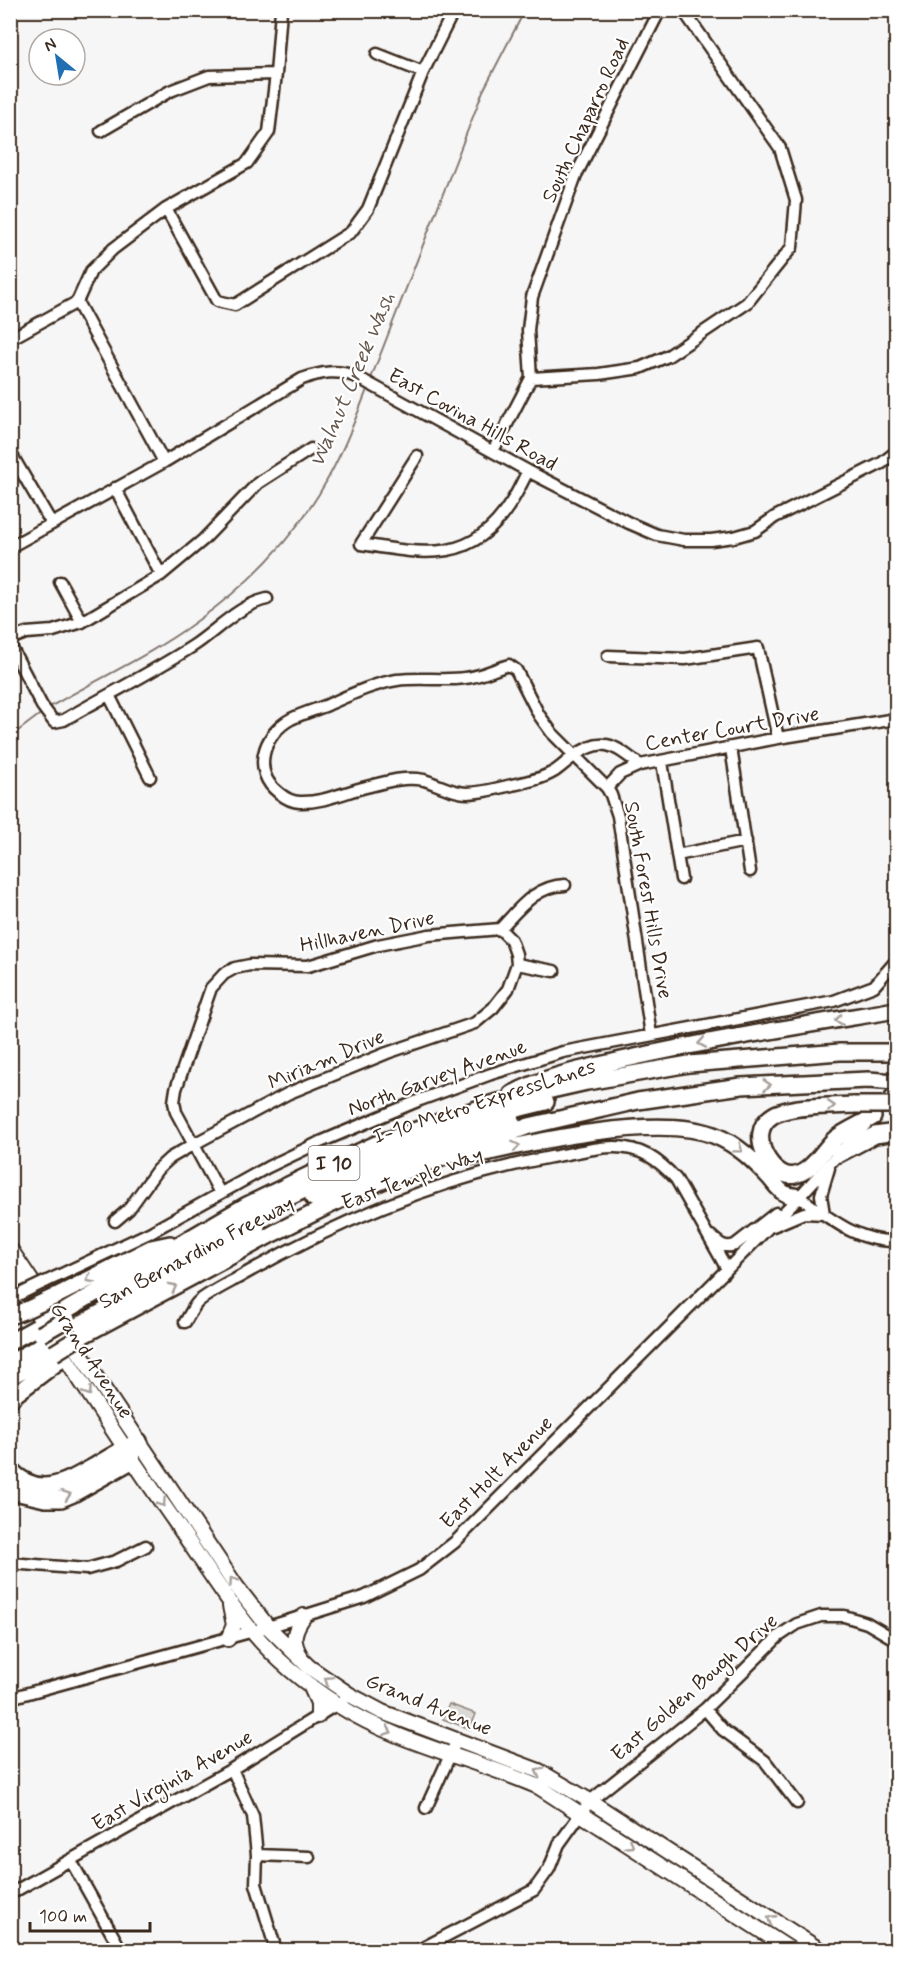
<svg xmlns="http://www.w3.org/2000/svg" width="907" height="1961" font-family="Mynerve,sans-serif">
  <style>
    .grass { fill: #dbd9d6; stroke: #8b827a; stroke-width: 1.5 }
    .lines { fill: none; stroke-linecap: round; stroke-linejoin: round }
    .stream { stroke: #847972; stroke-width: 2 }
    .minor-casing { stroke: #3b2a1e; stroke-width: 15 }
    .major-casing { stroke: #3b2a1e; stroke-width: 18 }
    .highway-casing { stroke: #3b2a1e; stroke-width: 20 }
    .minor { stroke: #fff; stroke-width: 10 }
    .major { stroke: #fff; stroke-width: 14 }
    .highway { stroke: #fff; stroke-width: 15 }
    .minor-bridge-casing { stroke: #3b2a1e; stroke-width: 15; stroke-linecap: butt }
    .highway-bridge-casing { stroke: #3b2a1e; stroke-width: 20; stroke-linecap: butt }
    .minor-bridge { stroke: #fff; stroke-width: 10 }
    .highway-bridge { stroke: #fff; stroke-width: 15 }
    .oneway { stroke: #a79f9a }
    .labels { text-anchor: middle; stroke-width: 4.5; stroke-linejoin: round; paint-order: stroke }
    .shield { fill: #fff; stroke: #766a62; stroke-width: 1.5 }
    .shield-label { font-size: 20px; font-weight: bold; fill: #3b2a1e }
    .street-label { font-size: 21px; fill: #3b2a1e; stroke: #fff }
    .water-label { font-size: 22px; font-style: italic; fill: #65584f; stroke: #fff }
  </style>
  <rect width="100%" height="100%" fill="#f7f6f6"/>
  <filter id="ink" filterUnits="userSpaceOnUse"><feTurbulence type="fractalNoise" baseFrequency=".0167" numOctaves="2"/><feDisplacementMap in="SourceGraphic" scale="12" xChannelSelector="R" yChannelSelector="G"/><feConvolveMatrix kernelMatrix="1 2 1 2 8 2 1 2 1" color-interpolation-filters="sRGB"/></filter>
  <g filter="url(#ink)">
    <path class="grass" d="M449,1704L476,1714L470,1729L443,1719Z"/>
    <g class="lines">
      <path class="stream" d="M370,381L483,91L525,10
        M48,708C97,679 151,655 197,621C245,587 288,544 319,494C340,460 354,423 368,387
        M10,737L43,712"/>
      <defs>
        <path id="minor" d="M377,54L423,72
          M101,131L170,91L209,76L276,74
          M166,209L217,301L235,305L351,232L368,209L423,72L454,10
          M77,302L91,271L113,249L166,209L247,163L269,132L276,74L281,10
          M77,302L164,462
          M10,339L77,302
          M531,378L599,374L640,368L668,356L747,303L792,247L796,200L780,148L683,10
          M493,451L531,378L528,330L532,297L576,175L660,10
          M10,452L52,524
          M417,456L361,544C422,554 472,565 510,504C517,494 522,482 528,471
          M115,488L161,575
          M10,547L164,462L302,379C321,372 337,369 357,377L528,471L629,523L657,535L684,540H711L734,537L755,531L775,517L882,463L896,452
          M60,582L82,622
          M10,639L26,633L53,631L82,622L161,575L203,540L258,483L311,449
          M10,645L42,706L54,722L64,720C107,695 151,673 193,646C216,631 239,605 267,599
          M608,656L685,659L758,648L778,738
          M109,695L150,777
          M731,748L750,871
          M662,762L681,879
          M640,765C614,745 602,735 573,757C567,761 561,767 555,771C542,779 526,782 512,785C498,788 482,793 467,793C452,793 438,784 424,780C404,776 385,782 366,787C345,792 322,803 300,802C292,802 285,798 279,793C251,772 263,734 291,719C301,714 314,710 325,706C348,696 372,684 397,680C420,677 443,681 465,678C480,677 494,669 509,665L516,670L539,715L552,733L607,788L611,795L618,816L651,1035
          M607,788L620,774L640,765L778,738L896,719
          M677,855L746,841
          M517,964L554,971
          M881,1108L896,1091
          M220,1193L176,1112L174,1102L176,1089L211,988L224,974L235,968L250,965L308,966L378,945L429,935L500,929C519,909 535,886 565,885
          M799,1197C830,1218 858,1243 896,1241
          M824,1214L821,1195L829,1168
          M115,1221L129,1209L157,1170L170,1158L194,1144L289,1093L387,1053L475,1023L493,1008L508,989L517,964L516,954L511,940L500,929
          M773,1226L804,1213L824,1214
          M711,1236C719,1243 724,1249 735,1245L776,1213
          M45,1282L149,1233L268,1167L318,1143L420,1100L491,1074L563,1052L834,1001L874,986L896,961
          M185,1322C189,1316 192,1309 197,1303C204,1295 233,1281 243,1275C338,1221 444,1177 551,1157C571,1154 594,1147 614,1147C641,1147 659,1160 676,1179L727,1269
          M10,1563L87,1569L116,1561L146,1546
          M10,1698L268,1627L364,1597L419,1570L455,1542L799,1197L866,1124
          M705,1709L723,1730L765,1761L797,1803
          M232,1769L253,1816L257,1855L256,1884L276,1950
          M426,1808L456,1742
          M257,1855L309,1857
          M71,1861L121,1950
          M10,1894L232,1769L342,1701
          M419,1950L534,1890L549,1869L559,1844L590,1801L705,1709L779,1636L797,1624L821,1616H844L867,1623L896,1640"/>
        <path id="major" d="M10,1249L236,1586L268,1627L309,1667L350,1695L382,1712L539,1771L590,1801L820,1950
          M10,1272C65,1356 118,1441 176,1523C201,1559 224,1597 252,1631C275,1659 307,1685 338,1705C399,1744 473,1758 539,1787L791,1950
          M228,1639L234,1625L230,1606
          M300,1655C291,1640 294,1630 304,1616
          M310,1685L318,1703V1716"/>
        <path id="highway" d="M512,1094C547,1075 588,1068 626,1059C715,1039 806,1025 896,1010
          M854,1105C834,1106 787,1105 772,1116C744,1134 774,1181 795,1175C813,1171 823,1149 836,1138C847,1130 861,1124 873,1117
          M839,1154L875,1135L896,1132
          M468,1157C528,1143 660,1112 716,1136C738,1145 754,1161 770,1178C774,1183 780,1192 786,1194C790,1196 795,1196 799,1197
          M313,1198L378,1169L512,1122
          M54,1297L151,1248L170,1244
          M106,1298C139,1281 170,1262 201,1244C309,1183 425,1130 546,1102
          M63,1312L247,1205L313,1173L376,1144L494,1103L587,1082L689,1064L840,1052H896
          M10,1316L26,1310
          M73,1328L257,1226
          M80,1337L274,1233L346,1197L398,1174L529,1126L638,1101L741,1086L868,1080L896,1082
          M10,1342L37,1327
          M10,1363L47,1342
          M10,1377L54,1353
          M10,1400L17,1393L59,1361
          M10,1469C39,1501 68,1481 98,1464C111,1456 125,1448 139,1441
          M10,1491L45,1499H61L73,1494L128,1463L139,1441"/>
      </defs>
      <use href="#minor" class="minor-casing"/>
      <use href="#major" class="major-casing"/>
      <use href="#highway" class="highway-casing"/>
      <use href="#minor" class="minor"/>
      <use href="#major" class="major"/>
      <use href="#highway" class="highway"/>
      <defs>
        <path id="minor-bridge" d="M18,1295L45,1282"/>
        <path id="highway-bridge" d="M854,1105H896
          M26,1310L54,1297
          M41,1334L67,1319
          M54,1353L80,1337"/>
      </defs>
      <use href="#minor-bridge" class="minor-bridge-casing"/>
      <use href="#highway-bridge" class="highway-bridge-casing"/>
      <use href="#minor-bridge" class="minor-bridge"/>
      <use href="#highway-bridge" class="highway-bridge"/>
    </g>
    <defs><path id="oneway-chevron" d="M-2-3.5L2.5 0L-2 3.5" fill="none" stroke-width="1.6" stroke-linecap="round" stroke-linejoin="round" transform="scale(1.5)"/></defs>
    <g class="oneway">
      <use href="#oneway-chevron" transform="translate(839 1020) rotate(171)"/>
      <use href="#oneway-chevron" transform="translate(702 1043) rotate(170)"/>
      <use href="#oneway-chevron" transform="translate(767 1085) rotate(-3)"/>
      <use href="#oneway-chevron" transform="translate(831 1106) rotate(-3)"/>
      <use href="#oneway-chevron" transform="translate(516 1146) rotate(-12)"/>
      <use href="#oneway-chevron" transform="translate(739 1149) rotate(37)"/>
      <use href="#oneway-chevron" transform="translate(90 1279) rotate(153)"/>
      <use href="#oneway-chevron" transform="translate(173 1287) rotate(-28)"/>
      <use href="#oneway-chevron" transform="translate(88 1392) rotate(57)"/>
      <use href="#oneway-chevron" transform="translate(67 1495) rotate(-19)"/>
      <use href="#oneway-chevron" transform="translate(162 1503) rotate(55)"/>
      <use href="#oneway-chevron" transform="translate(233 1581) rotate(-125)"/>
      <use href="#oneway-chevron" transform="translate(328 1680) rotate(-146)"/>
      <use href="#oneway-chevron" transform="translate(388 1731) rotate(21)"/>
      <use href="#oneway-chevron" transform="translate(539 1772) rotate(-153)"/>
      <use href="#oneway-chevron" transform="translate(630 1845) rotate(33)"/>
      <use href="#oneway-chevron" transform="translate(771 1919) rotate(-147)"/>
    </g>
  </g>
  <g class="labels">
    <rect class="shield" x="308.5" y="1146" width="51" height="34" rx="4.5"/>
    <g class="shield-label">
      <text x="334" y="1170">I 10</text>
    </g>
    <g class="street-label">
      <text transform="translate(585 120) rotate(-65)" y="7">South Chaparro Road</text>
      <text transform="translate(473 419) rotate(29)" y="7">East Covina Hills Road</text>
      <text transform="translate(732 728) rotate(-10)" y="7">Center Court Drive</text>
      <text transform="translate(649 900) rotate(80)" y="7">South Forest Hills Drive</text>
      <text transform="translate(367 931) rotate(-12)" y="7">Hillhaven Drive</text>
      <text transform="translate(326 1059) rotate(-23)" y="7">Miriam Drive</text>
      <text transform="translate(437 1077) rotate(-20)" y="7">North Garvey Avenue</text>
      <text transform="translate(484 1101) rotate(-18)" y="7">I-10 Metro ExpressLanes</text>
      <text transform="translate(412 1178) rotate(-20)" y="7">East Temple Way</text>
      <text transform="translate(196 1252) rotate(-28)" y="7">San Bernardino Freeway</text>
      <text transform="translate(92 1360) rotate(57)" y="7">Grand Avenue</text>
      <text transform="translate(496 1472) rotate(-45)" y="7">East Holt Avenue</text>
      <text transform="translate(694 1687) rotate(-41)" y="7">East Golden Bough Drive</text>
      <text transform="translate(429 1704) rotate(22)" y="7">Grand Avenue</text>
      <text transform="translate(172 1780) rotate(-30)" y="7">East Virginia Avenue</text>
    </g>
    <g class="water-label">
      <text transform="translate(351 379) rotate(-67)" y="8">Walnut Creek Wash</text>
    </g>
  </g>
  <rect width="907" height="1961" fill="none" stroke="#fff" stroke-width="36"/>
  <rect x="18" y="18" width="871" height="1925" fill="none" stroke="#3b2a1e" stroke-width="2" filter="url(#ink)"/>
  <g transform="translate(57 57) rotate(330)"><circle r="28" fill="#ffffff" stroke="#b1aaa5" stroke-width="1.5"/>
  <path d="M0-4.5L10 22L0 15L-10 22Z" fill="#1f6fb2"/>
  <text y="-9" font-size="16" font-weight="bold" text-anchor="middle" fill="#3b2a1e">N</text>
  </g>
  <path d="M30 1922v9h120v-9" fill="none" stroke="#3b2a1e" stroke-width="3"/>
  <text x="39" y="1922" font-size="18" fill="#3b2a1e" stroke="#ffffff" stroke-width="4.5" paint-order="stroke">100 m</text>
</svg>
